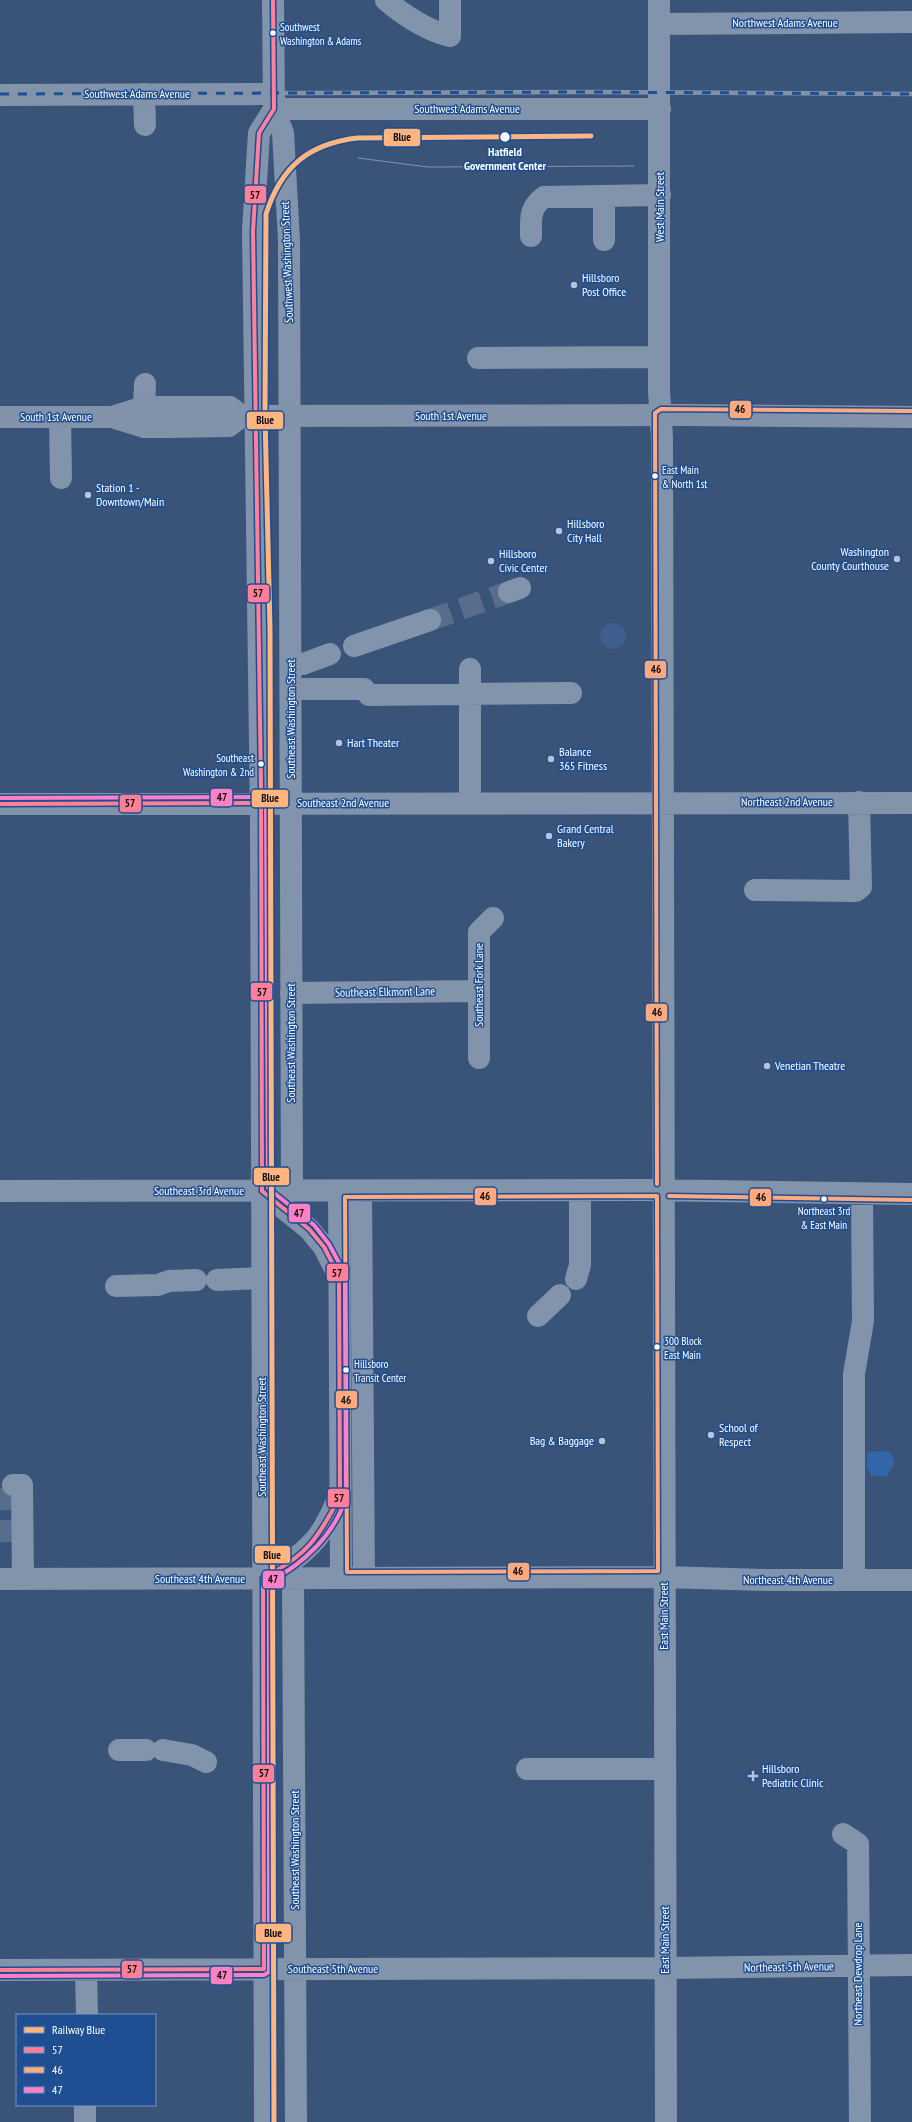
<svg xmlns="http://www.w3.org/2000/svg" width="912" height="2122" font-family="'PT Sans Narrow',sans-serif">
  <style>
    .green { fill: #3365a9 }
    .water { fill: #3e5e8f }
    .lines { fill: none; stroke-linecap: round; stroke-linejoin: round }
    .minor-tunnel { stroke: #586d8c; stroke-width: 22; stroke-dasharray: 22 11; stroke-linecap: butt }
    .minor { stroke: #8294ab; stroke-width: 22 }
    .major { stroke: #8192aa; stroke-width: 22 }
    .tram { stroke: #8193ab; stroke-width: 1 }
    .rail-casing { stroke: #8193ab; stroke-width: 4.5 }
    .rail { stroke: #1f4e93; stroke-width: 3; stroke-dasharray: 9; stroke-linecap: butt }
    .bus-1-casing { stroke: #1f4e93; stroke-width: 7 }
    .bus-2-casing { stroke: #1f4e93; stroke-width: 7 }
    .bus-3-casing { stroke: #1f4e93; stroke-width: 7 }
    .bus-1 { stroke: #ff8098; stroke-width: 4 }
    .bus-2 { stroke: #ffa980; stroke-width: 4 }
    .bus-3 { stroke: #ff80c5; stroke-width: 4 }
    .rail-1-casing { stroke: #1f4e93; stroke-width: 8 }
    .rail-1 { stroke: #ffb580; stroke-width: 5 }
    .bus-dot { fill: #fff; stroke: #1f4e93; stroke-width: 1.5 }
    .poi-dot { fill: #bac3d0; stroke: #1f4e93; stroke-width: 1.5 }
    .labels { text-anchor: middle; stroke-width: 3; stroke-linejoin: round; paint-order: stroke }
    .bus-label { font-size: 11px; fill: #fff; stroke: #1f4e93; text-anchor: start }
    .street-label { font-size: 12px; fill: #fff; stroke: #1f4e93 }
    .stop-label { font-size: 12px; font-weight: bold; fill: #fff; stroke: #1f4e93 }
    .poi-label { font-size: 12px; fill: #fff; stroke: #1f4e93; text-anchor: start }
    .line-badge { stroke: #1f4e93; stroke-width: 1.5 }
    .pale-badge-label { font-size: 11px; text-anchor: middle; font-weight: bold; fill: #111 }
  </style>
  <rect width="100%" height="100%" fill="#3a5378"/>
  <path class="green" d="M888,1451L895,1461L887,1477L871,1475L866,1467L868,1452Z"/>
  <path class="water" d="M600 636a13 13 0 1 1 26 0a13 13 0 1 1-26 0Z"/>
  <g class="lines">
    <path class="minor-tunnel" d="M430,620L509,592
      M0,1499H13
      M0,1531H13"/>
    <path class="minor" d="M273,0L274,109L283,133L289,240L292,1191
      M386,0C403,15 428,31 450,36V0
      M659,0V391L662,438L666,2122
      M659,24L912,22
      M144,94L145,125
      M0,95L274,94
      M274,109H660
      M604,196V240
      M531,236C531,219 529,208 544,197L660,195
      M478,358L659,357
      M144,407L145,384
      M60,417L61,478
      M509,592L520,588
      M354,646L430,620
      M303,664L330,654
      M303,689H364L369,695L571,693
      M470,803V669
      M0,804L912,803
      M755,890L856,891L861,887L859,802
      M291,993L479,991
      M479,1058V932L493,918
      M0,1191L646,1190L912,1194
      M262,1191L309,1229L324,1247L337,1273
      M339,1191L341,1578
      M361,1191L364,1578
      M576,1279L580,1265V1190
      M217,1280L262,1278
      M116,1286L158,1285L169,1281L196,1280
      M538,1316L560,1295
      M13,1485H22L23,1579
      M264,1578C282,1569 302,1555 316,1539C326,1527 332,1512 338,1499
      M293,1578L296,2122
      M0,1579L664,1577L767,1580H912
      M854,1580V1374L863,1321L862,1194
      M119,1750H146
      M163,1750L192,1755L206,1762
      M527,1769H664
      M843,1834L858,1844L860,2122
      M0,1970L666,1968L912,1965
      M86,1970L87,2015
      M85,2122V2105
      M265,2122L261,819L253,231L259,133L274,109"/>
    <path class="major" d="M0,417H112L144,407H230L242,416
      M112,417L144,427H169L229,426L242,416L685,415L912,417"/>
    <path class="tram" d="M358,158L428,167L634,166"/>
    <defs>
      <path id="rail" d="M0,94L587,92L912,94"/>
    </defs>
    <use href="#rail" class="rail-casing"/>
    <use href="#rail" class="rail"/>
    <defs>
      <path id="bus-1" d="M0,804L261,803
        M262,1191L261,788L253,231L259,133L274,109L273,0
        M262,1191L309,1229L324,1247L339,1276L340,1496C318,1539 307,1555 263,1578
        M263,1578L264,1969
        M0,1970L264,1969"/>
      <path id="bus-2" d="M657,1184L655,413L661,409L912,411
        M657,1196L658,1571L347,1572L345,1197Z
        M669,1196L912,1200"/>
      <path id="bus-3" d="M0,798L261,797L266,800L268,1188L314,1225L329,1244L345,1274L346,1496C336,1534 303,1564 269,1582V1972L264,1975L0,1976"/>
    </defs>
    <use href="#bus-1" class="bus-1-casing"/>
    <use href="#bus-2" class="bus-2-casing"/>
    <use href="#bus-3" class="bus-3-casing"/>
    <use href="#bus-1" class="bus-1"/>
    <use href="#bus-2" class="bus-2"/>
    <use href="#bus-3" class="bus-3"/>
    <defs>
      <path id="rail-1" d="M274,2122L270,629L265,416L266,214C281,167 308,144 357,138L591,136"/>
    </defs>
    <use href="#rail-1" class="rail-1-casing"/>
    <use href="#rail-1" class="rail-1"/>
  </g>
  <g class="bus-dot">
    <circle cx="273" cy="33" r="3.5"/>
    <circle cx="505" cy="137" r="5.5"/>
    <circle cx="655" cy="476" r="3.5"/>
    <circle cx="261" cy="764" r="3.5"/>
    <circle cx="824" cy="1199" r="3.5"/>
    <circle cx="657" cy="1347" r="3.5"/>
    <circle cx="346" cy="1370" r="3.5"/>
  </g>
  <g class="poi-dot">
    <circle cx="574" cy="285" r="4"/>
    <circle cx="88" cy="495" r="4"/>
    <circle cx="559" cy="531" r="4"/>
    <circle cx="897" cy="559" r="4"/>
    <circle cx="491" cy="561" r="4"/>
    <circle cx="339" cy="743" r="4"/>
    <circle cx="551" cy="759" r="4"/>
    <circle cx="549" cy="836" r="4"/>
    <circle cx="767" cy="1066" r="4"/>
    <circle cx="711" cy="1435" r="4"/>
    <circle cx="602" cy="1441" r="4"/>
    <path d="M751 1770h4v4h4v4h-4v4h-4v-4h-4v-4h4z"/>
  </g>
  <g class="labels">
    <g class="bus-label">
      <text x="280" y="31">Southwest<tspan x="280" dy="14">Washington &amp; Adams</tspan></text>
      <text x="662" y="474">East Main<tspan x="662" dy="14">&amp; North 1st</tspan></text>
      <text x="254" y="762" text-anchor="end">Southeast<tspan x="254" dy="14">Washington &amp; 2nd</tspan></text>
      <text x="824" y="1215" text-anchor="middle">Northeast 3rd<tspan x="824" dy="14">&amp; East Main</tspan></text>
      <text x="664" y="1345">300 Block<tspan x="664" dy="14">East Main</tspan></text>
      <text x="354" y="1368">Hillsboro<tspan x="354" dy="14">Transit Center</tspan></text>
    </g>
    <g class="street-label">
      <text x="785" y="27">Northwest Adams Avenue</text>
      <text x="137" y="98">Southwest Adams Avenue</text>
      <text x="467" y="113">Southwest Adams Avenue</text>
      <text transform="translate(660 207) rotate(-90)" y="4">West Main Street</text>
      <text transform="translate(287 262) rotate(-92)" y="4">Southwest Washington Street</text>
      <text x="451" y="420">South 1st Avenue</text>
      <text x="56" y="421">South 1st Avenue</text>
      <text transform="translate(291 719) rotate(-90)" y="4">Southeast Washington Street</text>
      <text x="787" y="806">Northeast 2nd Avenue</text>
      <text x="343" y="807">Southeast 2nd Avenue</text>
      <text transform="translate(479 985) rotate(-90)" y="4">Southeast Fork Lane</text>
      <text transform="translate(385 992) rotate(-1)" y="4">Southeast Elkmont Lane</text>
      <text transform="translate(291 1043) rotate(-90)" y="4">Southeast Washington Street</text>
      <text x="199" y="1195">Southeast 3rd Avenue</text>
      <text transform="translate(262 1437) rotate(-90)" y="4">Southeast Washington Street</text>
      <text x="200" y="1583">Southeast 4th Avenue</text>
      <text x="788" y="1584">Northeast 4th Avenue</text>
      <text transform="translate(664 1616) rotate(-90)" y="4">East Main Street</text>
      <text transform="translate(295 1850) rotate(-90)" y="4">Southeast Washington Street</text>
      <text transform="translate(665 1940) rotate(-90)" y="4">East Main Street</text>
      <text transform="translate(789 1967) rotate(-1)" y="4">Northeast 5th Avenue</text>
      <text x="333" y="1973">Southeast 5th Avenue</text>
      <text transform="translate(858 1974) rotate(-90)" y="4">Northeast Dewdrop Lane</text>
    </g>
    <g class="stop-label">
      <text x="505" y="156">Hatfield<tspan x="505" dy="14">Government Center</tspan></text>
    </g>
    <g class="poi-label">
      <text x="582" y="282">Hillsboro<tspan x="582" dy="14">Post Office</tspan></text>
      <text x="96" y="492">Station 1 -<tspan x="96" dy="14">Downtown/Main</tspan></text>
      <text x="567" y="528">Hillsboro<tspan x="567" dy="14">City Hall</tspan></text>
      <text x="889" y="556" text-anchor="end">Washington<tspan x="889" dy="14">County Courthouse</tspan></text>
      <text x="499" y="558">Hillsboro<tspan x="499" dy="14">Civic Center</tspan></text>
      <text x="347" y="747">Hart Theater</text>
      <text x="559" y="756">Balance<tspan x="559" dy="14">365 Fitness</tspan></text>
      <text x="557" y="833">Grand Central<tspan x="557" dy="14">Bakery</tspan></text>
      <text x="775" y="1070">Venetian Theatre</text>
      <text x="719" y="1432">School of<tspan x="719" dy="14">Respect</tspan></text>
      <text x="594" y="1445" text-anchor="end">Bag &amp; Baggage</text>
      <text x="762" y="1773">Hillsboro<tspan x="762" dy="14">Pediatric Clinic</tspan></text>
    </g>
  </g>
  <g class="line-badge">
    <rect x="383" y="128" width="38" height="19" rx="4" fill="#ffb580"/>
    <rect x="244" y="185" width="23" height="19" rx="4" fill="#ff8098"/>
    <rect x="729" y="400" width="23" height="19" rx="4" fill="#ffa980"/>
    <rect x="246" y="411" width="38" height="19" rx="4" fill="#ffb580"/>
    <rect x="247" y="584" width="23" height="19" rx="4" fill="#ff8098"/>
    <rect x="644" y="660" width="23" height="19" rx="4" fill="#ffa980"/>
    <rect x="210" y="788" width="23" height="19" rx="4" fill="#ff80c5"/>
    <rect x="251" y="789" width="38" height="19" rx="4" fill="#ffb580"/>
    <rect x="119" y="794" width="23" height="19" rx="4" fill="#ff8098"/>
    <rect x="250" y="982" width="23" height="19" rx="4" fill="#ff8098"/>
    <rect x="645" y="1003" width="23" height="19" rx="4" fill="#ffa980"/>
    <rect x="253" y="1167" width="37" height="19" rx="4" fill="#ffb580"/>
    <rect x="474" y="1187" width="23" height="19" rx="4" fill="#ffa980"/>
    <rect x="749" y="1188" width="23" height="19" rx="4" fill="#ffa980"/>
    <rect x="288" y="1203" width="23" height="20" rx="4" fill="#ff80c5"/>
    <rect x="326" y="1263" width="23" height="19" rx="4" fill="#ff8098"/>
    <rect x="335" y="1390" width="23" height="19" rx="4" fill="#ffa980"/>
    <rect x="327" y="1488" width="23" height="20" rx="4" fill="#ff8098"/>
    <rect x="254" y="1545" width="37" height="19" rx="4" fill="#ffb580"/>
    <rect x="507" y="1562" width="23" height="19" rx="4" fill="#ffa980"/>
    <rect x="262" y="1570" width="23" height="19" rx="4" fill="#ff80c5"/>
    <rect x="252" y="1764" width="23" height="19" rx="4" fill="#ff8098"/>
    <rect x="255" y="1923" width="37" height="20" rx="4" fill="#ffb580"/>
    <rect x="121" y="1960" width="22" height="19" rx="4" fill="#ff8098"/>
    <rect x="210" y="1966" width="23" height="19" rx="4" fill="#ff80c5"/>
  </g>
  <g class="pale-badge-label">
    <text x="402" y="141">Blue</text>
    <text x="255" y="199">57</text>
    <text x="740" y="413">46</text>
    <text x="265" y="424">Blue</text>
    <text x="258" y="597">57</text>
    <text x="656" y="673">46</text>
    <text x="222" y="801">47</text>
    <text x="270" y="802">Blue</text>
    <text x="130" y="807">57</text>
    <text x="262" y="996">57</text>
    <text x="657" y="1016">46</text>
    <text x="271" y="1181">Blue</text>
    <text x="485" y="1200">46</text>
    <text x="761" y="1201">46</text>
    <text x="299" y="1217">47</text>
    <text x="337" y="1277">57</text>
    <text x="346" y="1404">46</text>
    <text x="339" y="1502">57</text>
    <text x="272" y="1559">Blue</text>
    <text x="518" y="1575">46</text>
    <text x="273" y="1583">47</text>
    <text x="264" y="1777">57</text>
    <text x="273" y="1937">Blue</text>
    <text x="132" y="1973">57</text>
    <text x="222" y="1979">47</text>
  </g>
  <rect x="16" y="2014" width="140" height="92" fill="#1f4e93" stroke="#7995be"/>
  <rect x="24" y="2027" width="20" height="6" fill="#ffb580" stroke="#7995be"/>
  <text x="52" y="2034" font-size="12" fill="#ffffff">Railway Blue</text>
  <rect x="24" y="2047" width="20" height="6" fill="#ff8098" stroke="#7995be"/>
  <text x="52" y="2054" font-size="12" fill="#ffffff">57</text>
  <rect x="24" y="2067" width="20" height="6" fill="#ffa980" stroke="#7995be"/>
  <text x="52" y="2074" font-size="12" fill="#ffffff">46</text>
  <rect x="24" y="2087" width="20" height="6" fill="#ff80c5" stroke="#7995be"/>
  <text x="52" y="2094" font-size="12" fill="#ffffff">47</text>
</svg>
